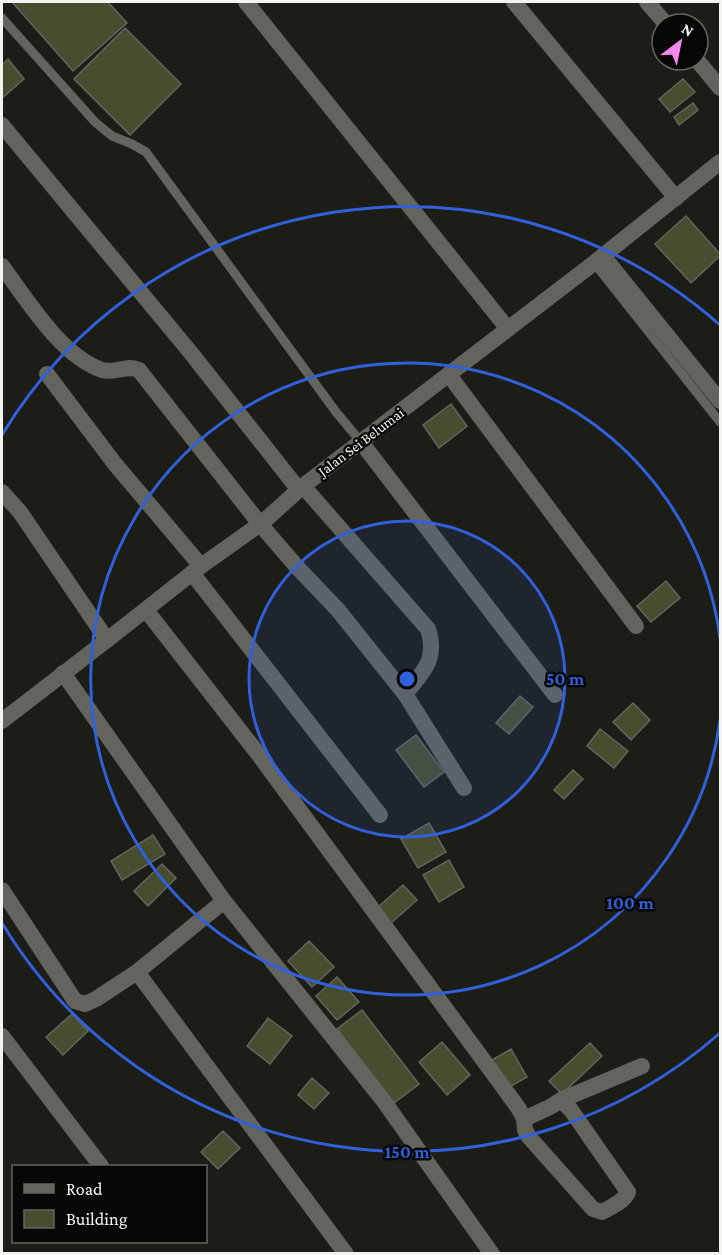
<svg xmlns="http://www.w3.org/2000/svg" width="722" height="1255" font-family="'Crimson Pro',serif">
  <style>
    .building { fill: #464e2f; stroke: #63655e; stroke-width: 1.5 }
    .lines { fill: none; stroke-linecap: round; stroke-linejoin: round }
    .service { stroke: #62645d; stroke-width: 9 }
    .minor { stroke: #62645d; stroke-width: 16 }
    .tertiary { stroke: #62645d; stroke-width: 16 }
    .ring { fill: none; stroke: #325fda; stroke-width: 3 }
    .labels { text-anchor: middle; stroke-width: 5; stroke-linejoin: round; paint-order: stroke }
    .street-label { font-size: 15px; fill: #f3f4f0; stroke: #070705 }
    .centre { fill: #325fda; stroke: #070705; stroke-width: 3 }
    .ring-label { font-size: 18px; text-anchor: middle; font-weight: bold; fill: #325fda; stroke: #070705; stroke-width: 5; stroke-linejoin: round; paint-order: stroke }
  </style>
  <rect width="100%" height="100%" fill="#1c1d17"/>
  <path class="building" d="M12,2H108L127,23L73,71Z
    M125,28L181,84L130,135L74,79Z
    M8,59L24,79L2,98V65Z
    M683,79L695,92L670,112L659,99Z
    M693,103L698,110L679,125L674,117Z
    M686,216L720,254V256L691,283L655,244Z
    M451,404L467,426L439,448L423,425Z
    M666,581L680,598L651,622L637,606Z
    M520,696L533,707L509,734L496,723Z
    M633,703L650,720L631,740L613,722Z
    M600,729L628,751L614,768L587,746Z
    M416,735L444,772L424,787L396,750Z
    M573,770L583,779L564,799L554,790Z
    M429,823L446,852L418,868L401,839Z
    M153,835L165,854L122,880L111,861Z
    M449,860L464,887L439,902L423,875Z
    M162,864L176,878L148,906L134,891Z
    M403,885L417,900L391,923L377,908Z
    M309,941L334,967L312,987L288,961Z
    M337,977L359,1002L337,1020L316,996Z
    M362,1010L419,1084L394,1103L337,1029Z
    M72,1014L88,1031L63,1055L46,1037Z
    M268,1018L292,1036L270,1064L247,1046Z
    M442,1042L470,1075L447,1095L419,1062Z
    M590,1043L602,1056L562,1094L549,1081Z
    M511,1049L527,1077L508,1088L492,1060Z
    M312,1078L329,1093L314,1109L298,1095Z
    M223,1131L240,1148L218,1169L201,1152Z"/>
  <g class="lines">
    <path class="service" d="M2,18L95,122L112,136L132,144L146,152L336,412L361,442
      M594,263L720,422"/>
    <path class="minor" d="M246,2L508,329
      M514,2L676,198
      M647,2L666,24
      M697,60L720,88
      M2,125L191,353L299,490
      M603,256L720,401
      M2,266C27,300 61,356 102,370C115,374 127,364 139,370L260,524L297,567L338,610L405,694L464,788
      M47,374L115,464L201,566
      M449,375L636,626
      M361,442L555,695
      M303,486L428,629C438,660 423,672 405,694
      M2,492L20,512L107,640
      M192,573L380,815
      M146,610L259,755L498,1080L519,1109L524,1119L550,1107L561,1100L571,1110L628,1192C624,1202 611,1207 602,1212L593,1209L529,1137L525,1130L524,1119
      M63,673L224,901L383,1100L492,1254
      M2,890L75,1001L85,1004L96,999L137,972
      M224,901L137,972L346,1254
      M2,1036L101,1166
      M561,1100L642,1066"/>
    <path class="tertiary" d="M2,721L107,640L201,566L263,522L303,486L594,263L720,162"/>
  </g>
  <circle cx="407" cy="679" r="158" fill="#325fda" fill-opacity=".12"/>
  <g class="ring">
    <circle cx="407" cy="679" r="158"/>
    <path d="M720 720A316 316 0 1 1 720 638"/>
    <path d="M720 1033A473 473 0 0 1 2 923M2 435A473 473 0 0 1 720 325"/>
  </g>
  <g class="labels">
    <g class="street-label">
      <text transform="translate(361 442) rotate(-37)" y="5">Jalan Sei Belumai</text>
    </g>
  </g>
  <circle cx="407" cy="679" r="9" class="centre"/>
  <g class="ring-label">
    <text x="565" y="685">50 m</text>
    <text x="630" y="909">100 m</text>
    <text x="407" y="1158">150 m</text>
  </g>
  <rect width="722" height="1255" fill="none" stroke="#f3f4f0" stroke-width="6"/>
  <rect x="12" y="1165" width="195" height="78" fill="#070705" stroke="#656663" stroke-width="1.5"/>
  <rect x="24" y="1184" width="30" height="9" fill="#62645d" stroke="#656663" stroke-width="1.5"/>
  <text x="66" y="1195" font-size="18" fill="#f3f4f0">Road</text>
  <rect x="24" y="1210" width="30" height="18" fill="#464e2f" stroke="#656663" stroke-width="1.5"/>
  <text x="66" y="1225" font-size="18" fill="#f3f4f0">Building</text>
  <g transform="translate(680 42) rotate(32)"><circle r="28" fill="#070705" stroke="#656663" stroke-width="1.5"/>
  <path d="M0-4.5L10 22L0 15L-10 22Z" fill="#f688ed"/>
  <text y="-9" font-size="16" font-weight="bold" text-anchor="middle" fill="#f3f4f0">N</text>
  </g>
</svg>
